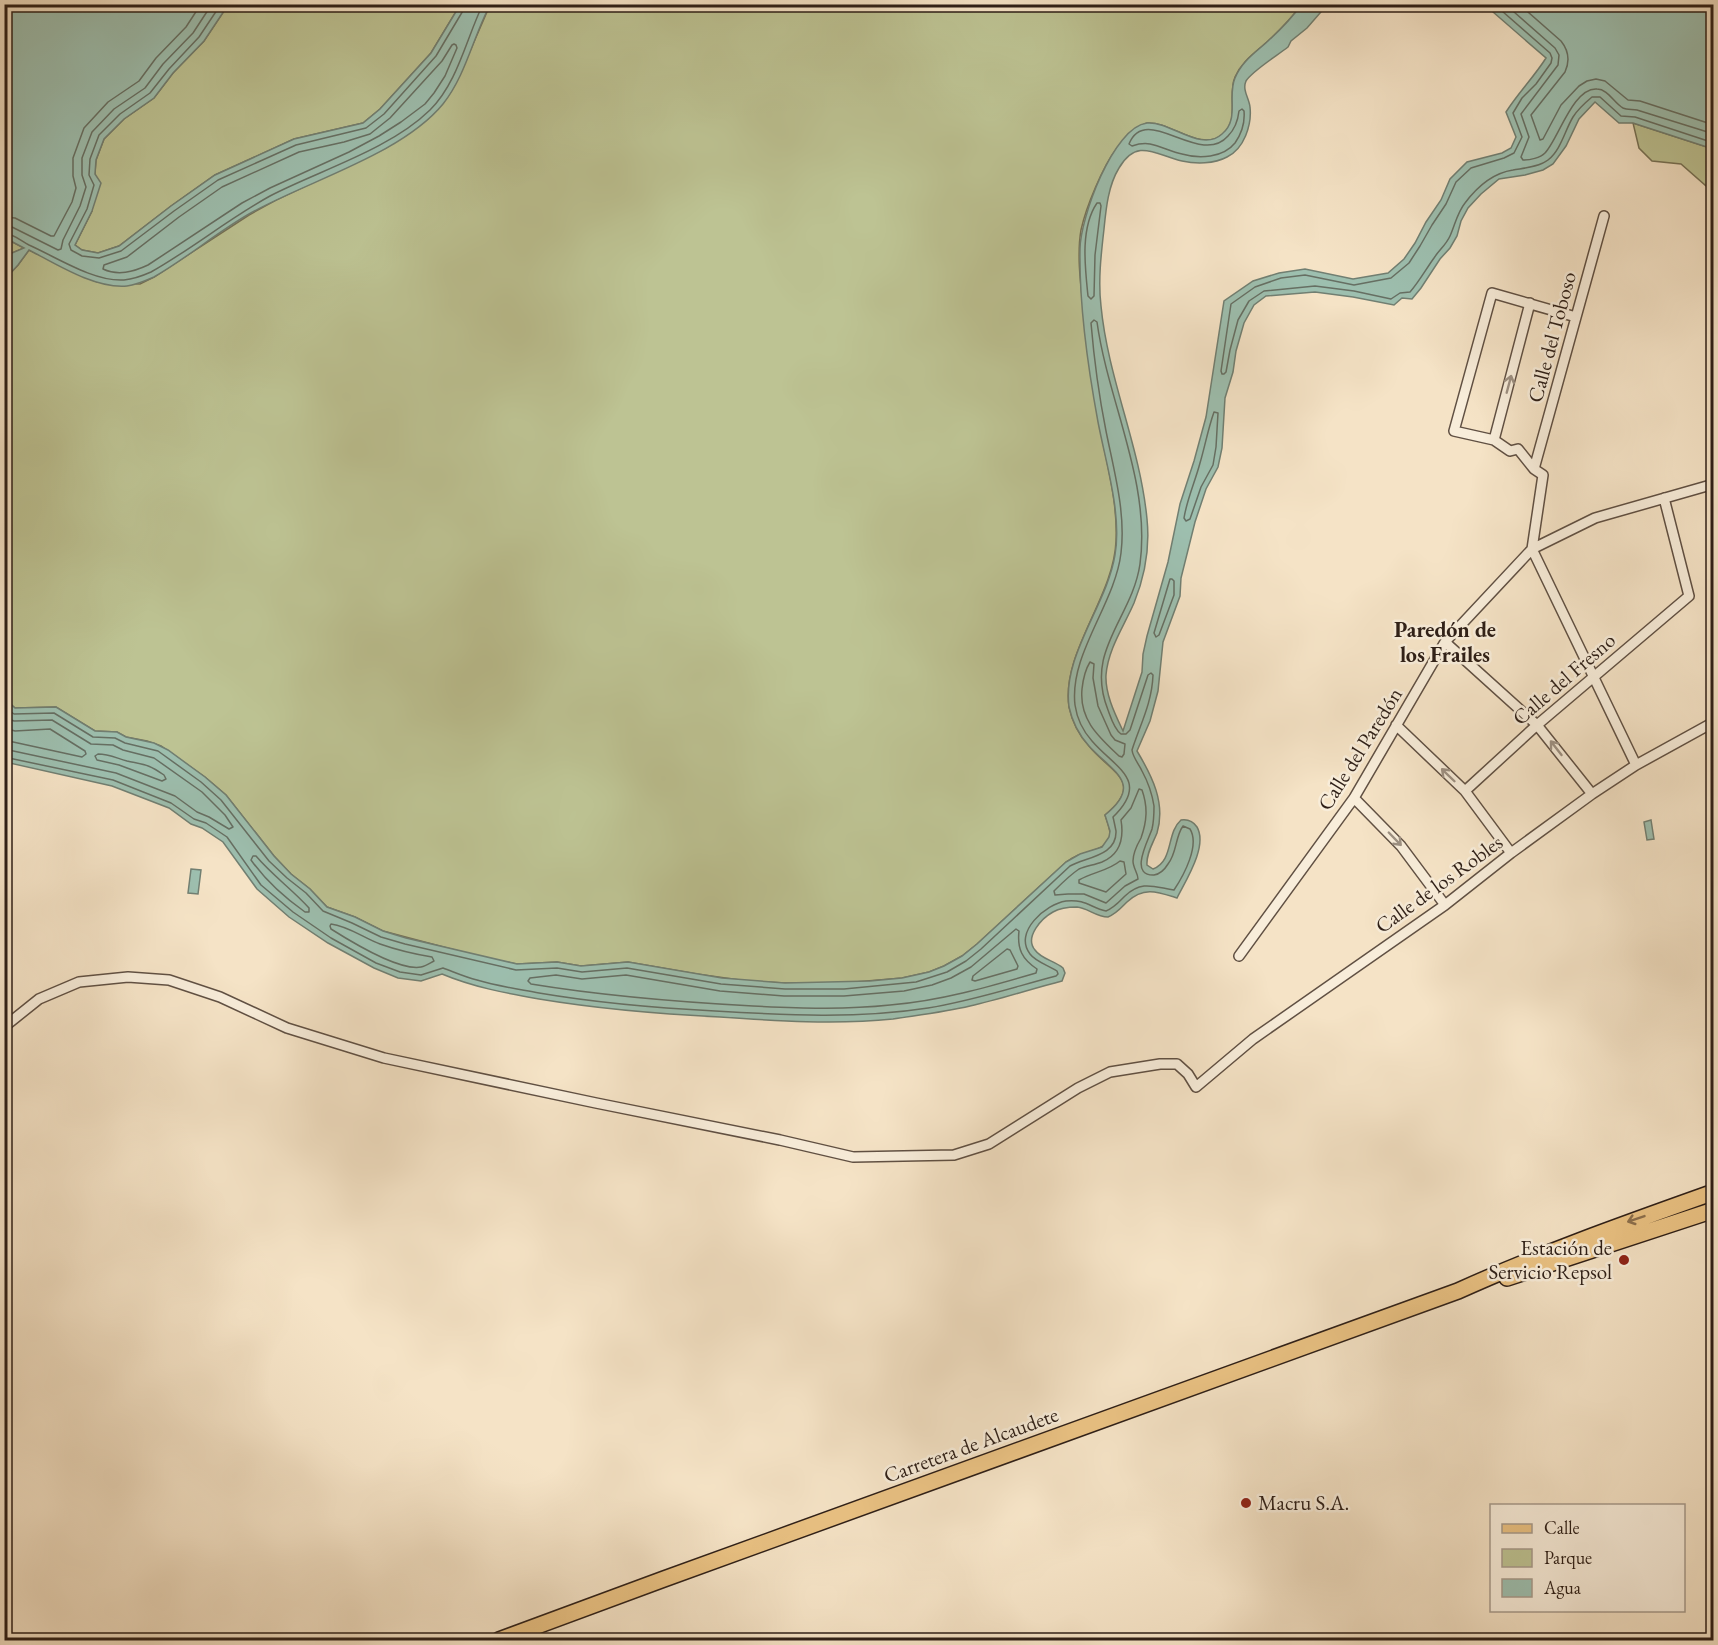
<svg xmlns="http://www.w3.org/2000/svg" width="1718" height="1645" font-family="'EB Garamond',serif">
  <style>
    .green { fill: #bdc393; stroke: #767155; stroke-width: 1.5 }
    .water { fill: #9dbfaf; stroke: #717f72; stroke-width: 1.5 }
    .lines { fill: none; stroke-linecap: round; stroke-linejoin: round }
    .shore { stroke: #666f63; stroke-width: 1.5 }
    .minor-casing { stroke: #605043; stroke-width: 12 }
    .primary-casing { stroke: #2e1f17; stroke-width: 18 }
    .minor { stroke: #f8edda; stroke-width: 9 }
    .primary { stroke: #eac283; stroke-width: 15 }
    .oneway { stroke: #9d9082 }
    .oneway2 { stroke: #8c704d }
    .poi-dot { fill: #8f2418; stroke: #f8edda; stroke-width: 2 }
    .labels { text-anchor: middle; stroke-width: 5; stroke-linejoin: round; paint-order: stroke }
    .street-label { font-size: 21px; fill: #2e1f17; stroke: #f8edda }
    .poi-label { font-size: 21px; fill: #2e1f17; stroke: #f8edda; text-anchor: end }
    .neighbourhood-label { font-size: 22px; font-weight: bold; fill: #2e1f17; stroke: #f8edda }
  </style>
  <rect width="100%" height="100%" fill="#f5e3c6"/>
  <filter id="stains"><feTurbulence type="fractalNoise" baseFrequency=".00333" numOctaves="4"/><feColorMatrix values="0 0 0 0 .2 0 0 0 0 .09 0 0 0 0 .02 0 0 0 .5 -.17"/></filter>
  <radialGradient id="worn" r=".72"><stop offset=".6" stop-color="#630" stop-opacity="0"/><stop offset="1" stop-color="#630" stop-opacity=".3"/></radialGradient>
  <path class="green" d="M228,5H460L431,53L380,109L363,123L294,139L215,175L171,206L119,246L98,253L82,250L75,245L92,211L96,160L104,139L124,119L154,98L173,73L204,41Z
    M490,5H1301C1292,18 1280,30 1268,41C1255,53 1242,61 1235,77C1227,96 1240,119 1223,134C1201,153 1171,121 1147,123C1141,124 1137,130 1132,134C1127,138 1121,143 1117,148C1103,166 1086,207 1081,230C1077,253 1080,280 1083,304C1087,344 1091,383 1099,423C1106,461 1118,501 1116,541C1114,597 1061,653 1069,707C1072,721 1079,735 1089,746C1110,772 1146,782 1105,815C1107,821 1110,828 1110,834C1108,850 1091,850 1079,855C1075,856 1071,859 1066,862L977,944L962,956L944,966L929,972L902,978L843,983H785L747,981L697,974L628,962L581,966L557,962L517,964L485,958L383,931L355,917L327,907L310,889L291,874L274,856L226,795L205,777L161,746L147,741L126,737L117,732L95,731L56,707L15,708L5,699V279L18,265L29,250L97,282L140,284L154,277L249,215L276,200L386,148L428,119L450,93L457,81Z
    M1633,123L1713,149V192L1681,164L1652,161L1639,148Z
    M5,238L24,248L5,256Z"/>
  <path class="water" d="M5,4L228,5L204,41L173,73L154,98L124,119L104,139L96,160L95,174L101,183L92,211L75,245L82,250L98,253L119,246L171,206L215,175L294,139L363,123L380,109L431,53L460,5H490C473,37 466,75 443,104C401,155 307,181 249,214C216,233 187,258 154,277C145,281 136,285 127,286C95,289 56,264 29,250L18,265L5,279V256L24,248L5,238Z
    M1301,5H1327L1307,28L1291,41L1288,47C1278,55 1252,71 1246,81C1242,90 1249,98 1250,107C1252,125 1244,149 1227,157C1214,164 1196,164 1182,161C1156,155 1137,137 1119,168C1108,186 1106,209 1104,229C1101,255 1098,281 1101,306C1108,379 1140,446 1147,519C1150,548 1145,576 1134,603C1124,626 1108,649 1106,675C1105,694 1115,714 1123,731L1142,672L1143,654L1147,636L1168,562L1180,504L1194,461L1206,417L1224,301L1253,281L1279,273L1305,269L1353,279L1388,273L1404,259L1415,243L1426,222L1441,200L1450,179L1467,162L1502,153L1511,148L1516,137L1506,112C1518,93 1534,77 1546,58L1485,5H1713V149L1633,123H1619L1595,102L1579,119L1566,146L1553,164L1543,170L1525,175L1499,179L1481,194L1468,208L1461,221L1457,236L1450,248L1440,259L1421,288L1412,299L1402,298L1394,305L1353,297L1315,292L1266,296L1254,305L1244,323L1236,351L1233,372L1225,398L1222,448L1218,467L1206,489L1195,522L1181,578L1180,596L1163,642L1158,691L1150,721L1137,751C1152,776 1166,803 1157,833C1153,843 1146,854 1147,865L1153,869C1174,861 1166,833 1181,820C1188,819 1193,821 1197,827C1208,846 1186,880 1177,898C1158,892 1144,886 1127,902C1121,908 1116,914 1108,917C1096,917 1088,908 1077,907C1069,907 1060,908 1053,912C1042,918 1024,937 1035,950C1041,959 1055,961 1063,968L1065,973L1062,981C1031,989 1001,999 970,1006C945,1012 919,1015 893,1019C836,1025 777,1021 720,1017C659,1014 599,1009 539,999C505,993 473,987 442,974L421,981L398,978L374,968L328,943L289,917L257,889L223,842L202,828L191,824L169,808L112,786L5,762V699L15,708L56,707L95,731L117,732L126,737L154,743L168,750L205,777L226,795L274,856L291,874L310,889L327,907L355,917L383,931L406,938L517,964L557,962L581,966L628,962L722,978L785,983L870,981L902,978L929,972L944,966L962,956L977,944L1066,862L1080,854L1102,847L1109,837L1110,831L1105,815C1145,783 1111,771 1089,746C1079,735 1072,721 1069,707C1062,655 1107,605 1115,555C1122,514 1106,464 1098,422C1088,368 1079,304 1080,249C1080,219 1113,127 1147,123C1171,121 1201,153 1222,134C1240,119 1227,96 1235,78C1242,61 1255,53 1268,41C1280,30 1292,18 1301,5Z
    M1651,820L1654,839L1647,840L1644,822Z
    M191,869L201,870L198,894L188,893Z"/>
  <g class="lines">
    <path class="shore" d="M221,4L199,37L169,69L150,93L120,114L99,135L90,159L89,175L94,185L87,209L69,244L71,250L82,256L99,258L121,251L174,211L218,180L296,145L366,128L384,114L436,56L464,9V4
      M1494,4L1550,53L1552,58L1551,63L1536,84L1522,98L1513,113L1522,137L1514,153L1504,158L1471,168L1456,182L1446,204L1432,225L1420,246L1409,263L1391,278L1354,285L1305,275L1281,278L1255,287L1231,304L1221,371L1222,374H1224L1226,372L1230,350L1238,320L1249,301L1264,291L1315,286L1354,291L1391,299L1400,293L1410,292C1419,282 1426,269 1434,258C1439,250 1446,245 1450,236C1455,225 1457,213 1465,203C1477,187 1493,173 1513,170C1524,168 1539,167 1548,160C1561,150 1565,130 1573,117C1578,109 1586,102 1592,97H1600L1621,116L1635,117L1714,143
      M1505,4L1555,48L1559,55L1558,65L1521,114L1529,137L1521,157L1523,160C1530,160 1540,158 1545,153C1558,140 1573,87 1597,89C1608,89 1614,103 1623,108C1627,110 1633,109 1637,110L1714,134
      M1519,4L1561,41C1569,51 1570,61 1565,72L1531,115L1540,140L1543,139L1561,105L1579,86L1587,81L1596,79L1605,81L1628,100L1640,101L1714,125
      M454,44L456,45L457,48L445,76L434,93L425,104L401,122L379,136L349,152L270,188L242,203L148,265C133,272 118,276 103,269L104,265L127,257L179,217L222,187L299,152L344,142L370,134L390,118L442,61L452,45Z
      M1242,109L1244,111C1245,122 1242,133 1235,143C1223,158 1199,159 1182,154C1171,152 1161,146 1150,144C1144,143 1138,144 1132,146L1129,144C1146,102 1200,168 1228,136C1235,129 1238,120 1239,111Z
      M1097,203H1100L1101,206L1095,255L1094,296L1091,299L1088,296C1085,267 1080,228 1097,203Z
      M4,217L15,218L51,236H54L72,202L76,188L73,176V158L84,128L108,102L139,81L156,58L186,27L201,4
      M4,226L12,227L58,250L61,249L63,240L80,206L86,187L82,175V158L92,132L114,109L145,88L163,64L193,33L212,4
      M4,233C14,234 21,241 29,245C56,257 94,282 124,280C134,279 142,276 151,272C192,249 228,219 270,196C320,170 389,150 430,110C458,82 466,39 483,4
      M1214,412L1218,413L1216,447L1213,465L1201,487L1190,519L1186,521L1184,518C1187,499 1195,482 1200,463C1205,446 1208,429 1214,412Z
      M1170,579H1172L1174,581V595L1159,635L1156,637L1154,633Z
      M1090,662L1094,664L1093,678L1098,706L1111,735L1115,740L1125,744L1124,754L1122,757L1119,756C1099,737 1079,720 1082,689C1083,680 1085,670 1090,662Z
      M4,707L14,714L54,713L93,737L115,738L125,743L158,751L201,782L221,800L269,861L287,878L306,893L323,911L352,923L381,937L405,944L516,970L557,968L582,972L627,968L721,984L785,989H844L916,982L947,972L966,961L981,949L1070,866C1086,857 1117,856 1116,831C1115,826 1114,821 1113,817C1151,780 1115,768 1092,741C1083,731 1077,719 1075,705C1069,654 1115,604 1121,553C1126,513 1114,471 1106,431C1099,396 1094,359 1091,323L1094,320L1097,322C1108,402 1151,482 1140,564C1132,619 1084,650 1108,710C1111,718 1114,729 1121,734H1126L1130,730L1148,675L1151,673L1153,675C1152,703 1140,725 1132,750C1133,758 1139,764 1142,771C1148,782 1152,793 1154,806C1154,813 1154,821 1152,829C1149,839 1128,876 1154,875C1160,874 1165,869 1168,864C1177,853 1175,837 1183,826L1190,829C1200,845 1184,875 1174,890C1154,887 1142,880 1125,896C1119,902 1114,908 1106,911C1091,908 1086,899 1066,901C1046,904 1013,932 1030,954C1036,962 1048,965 1057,971L1058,974L1056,976C1014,987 972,1001 928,1008C858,1019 786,1015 715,1011C656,1008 598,1003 539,993C518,989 497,986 477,980C465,977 454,972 443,968L421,975L400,972L376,963L331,938L293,912L261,885L227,837L206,823L194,819L171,803L113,780L4,757
      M4,717L14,721L52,720L91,744L113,745L123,750L154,758L202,792L225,815L233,827L229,829L209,817L197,812L175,796L116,773L4,749
      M4,728L15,731L50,729L85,751L86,754L82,757L4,740
      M98,754C109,754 116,758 127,761C146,765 148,764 164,775L166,779L162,781L119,765L97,760L95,756Z
      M1139,789L1142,790C1148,807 1147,821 1141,838C1137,845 1133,853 1133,861C1133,868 1138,873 1138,879L1125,886L1106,903L1084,894H1068L1055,895L1054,891C1062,883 1070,875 1079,869C1086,866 1094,865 1102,862C1121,854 1124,838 1121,820L1131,808Z
      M253,856H256C272,875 293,890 309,908V912H305C285,898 266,881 251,860Z
      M1120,861L1124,862L1126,874L1106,892L1079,883V880C1093,872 1108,871 1120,861Z
      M331,924C348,926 364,938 380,944C397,950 414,954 432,957L434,961C430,963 426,966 421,967C399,971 350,941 331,929L330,926Z
      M1016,929L1019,931C1017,949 1022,959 1037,969L1036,973C988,987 940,1001 890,1005C844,1010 798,1008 753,1006C678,1002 604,996 531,984L528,981L530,978L556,975L582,979L626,975L720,991L784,996H844L904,991L932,985L951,978L971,967Z
      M1007,949L1010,950L1018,966L1017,969L975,981L972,980L973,976Z"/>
    <defs>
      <path id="minor" d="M1494,440L1530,303
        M1534,469L1604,216
        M1532,549L1543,475L1534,469L1518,449L1510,451L1494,440L1454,431L1492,293L1576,317
        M1532,549L1636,765
        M1445,642L1537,725L1592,794
        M1396,725L1465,791L1511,853
        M1465,791L1537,725L1689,596L1664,498
        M1354,798L1401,846L1445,905
        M1239,956L1354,798L1445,642L1532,549L1595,518L1714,484
        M4,1027L39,999L79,982L128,977L169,980L220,997L287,1028L384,1058L596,1103L780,1140L853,1157L954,1155L989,1144L1078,1088L1110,1072L1160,1064H1177L1188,1074L1196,1087L1253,1039L1445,905L1511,853L1592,794L1636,765L1714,722"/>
      <path id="primary" d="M1507,1278L1714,1210
        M499,1640L664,1579L1458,1291C1542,1253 1627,1223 1714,1192"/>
    </defs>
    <use href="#minor" class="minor-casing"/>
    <use href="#primary" class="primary-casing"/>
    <use href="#minor" class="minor"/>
    <use href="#primary" class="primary"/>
  </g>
  <defs><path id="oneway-shaft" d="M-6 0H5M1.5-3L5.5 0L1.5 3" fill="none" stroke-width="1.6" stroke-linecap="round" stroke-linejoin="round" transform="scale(1.5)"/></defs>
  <g class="oneway">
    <use href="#oneway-shaft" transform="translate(1509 384) rotate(-75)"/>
    <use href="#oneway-shaft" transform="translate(1556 748) rotate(-128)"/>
    <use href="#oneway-shaft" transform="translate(1448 775) rotate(-136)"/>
    <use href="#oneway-shaft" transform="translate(1395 839) rotate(46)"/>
  </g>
  <use class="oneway2" href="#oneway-shaft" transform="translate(1636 1219) rotate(161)"/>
  <g class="poi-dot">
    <circle cx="1624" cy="1260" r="6"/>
    <circle cx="1246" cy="1503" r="6"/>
  </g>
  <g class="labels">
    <g class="street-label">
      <text transform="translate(1552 337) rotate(-75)" y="7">Calle del Toboso</text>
      <text transform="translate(1564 679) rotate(-41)" y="7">Calle del Fresno</text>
      <text transform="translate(1360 749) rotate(-58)" y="7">Calle del Paredón</text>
      <text transform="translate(1439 884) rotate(-36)" y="7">Calle de los Robles</text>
      <text transform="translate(971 1445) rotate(-20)" y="7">Carretera de Alcaudete</text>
    </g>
    <g class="poi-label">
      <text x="1612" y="1255">Estación de<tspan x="1612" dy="24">Servicio Repsol</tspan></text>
      <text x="1258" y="1510" text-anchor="start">Macru S.A.</text>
    </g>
    <g class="neighbourhood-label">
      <text x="1445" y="637">Paredón de<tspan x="1445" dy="25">los Frailes</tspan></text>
    </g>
  </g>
  <rect width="1718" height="1645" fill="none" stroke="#f5e3c6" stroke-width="24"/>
  <rect x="6" y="6" width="1706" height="1633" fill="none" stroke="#2e1f17" stroke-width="3"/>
  <rect x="12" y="12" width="1694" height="1621" fill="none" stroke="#2e1f17" stroke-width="1.5"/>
  <rect x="1490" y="1504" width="195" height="108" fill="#f8edda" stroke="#a79b8c" stroke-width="1.5"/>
  <rect x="1502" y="1524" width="30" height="9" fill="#eac283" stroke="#a79b8c" stroke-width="1.5"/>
  <text x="1544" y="1534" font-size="18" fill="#2e1f17">Calle</text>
  <rect x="1502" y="1549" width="30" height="18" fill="#bdc393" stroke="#a79b8c" stroke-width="1.5"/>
  <text x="1544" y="1564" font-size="18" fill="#2e1f17">Parque</text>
  <rect x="1502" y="1579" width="30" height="18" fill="#9dbfaf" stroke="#a79b8c" stroke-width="1.5"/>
  <text x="1544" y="1594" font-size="18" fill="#2e1f17">Agua</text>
  <rect width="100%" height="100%" filter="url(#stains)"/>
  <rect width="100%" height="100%" fill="url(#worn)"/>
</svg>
